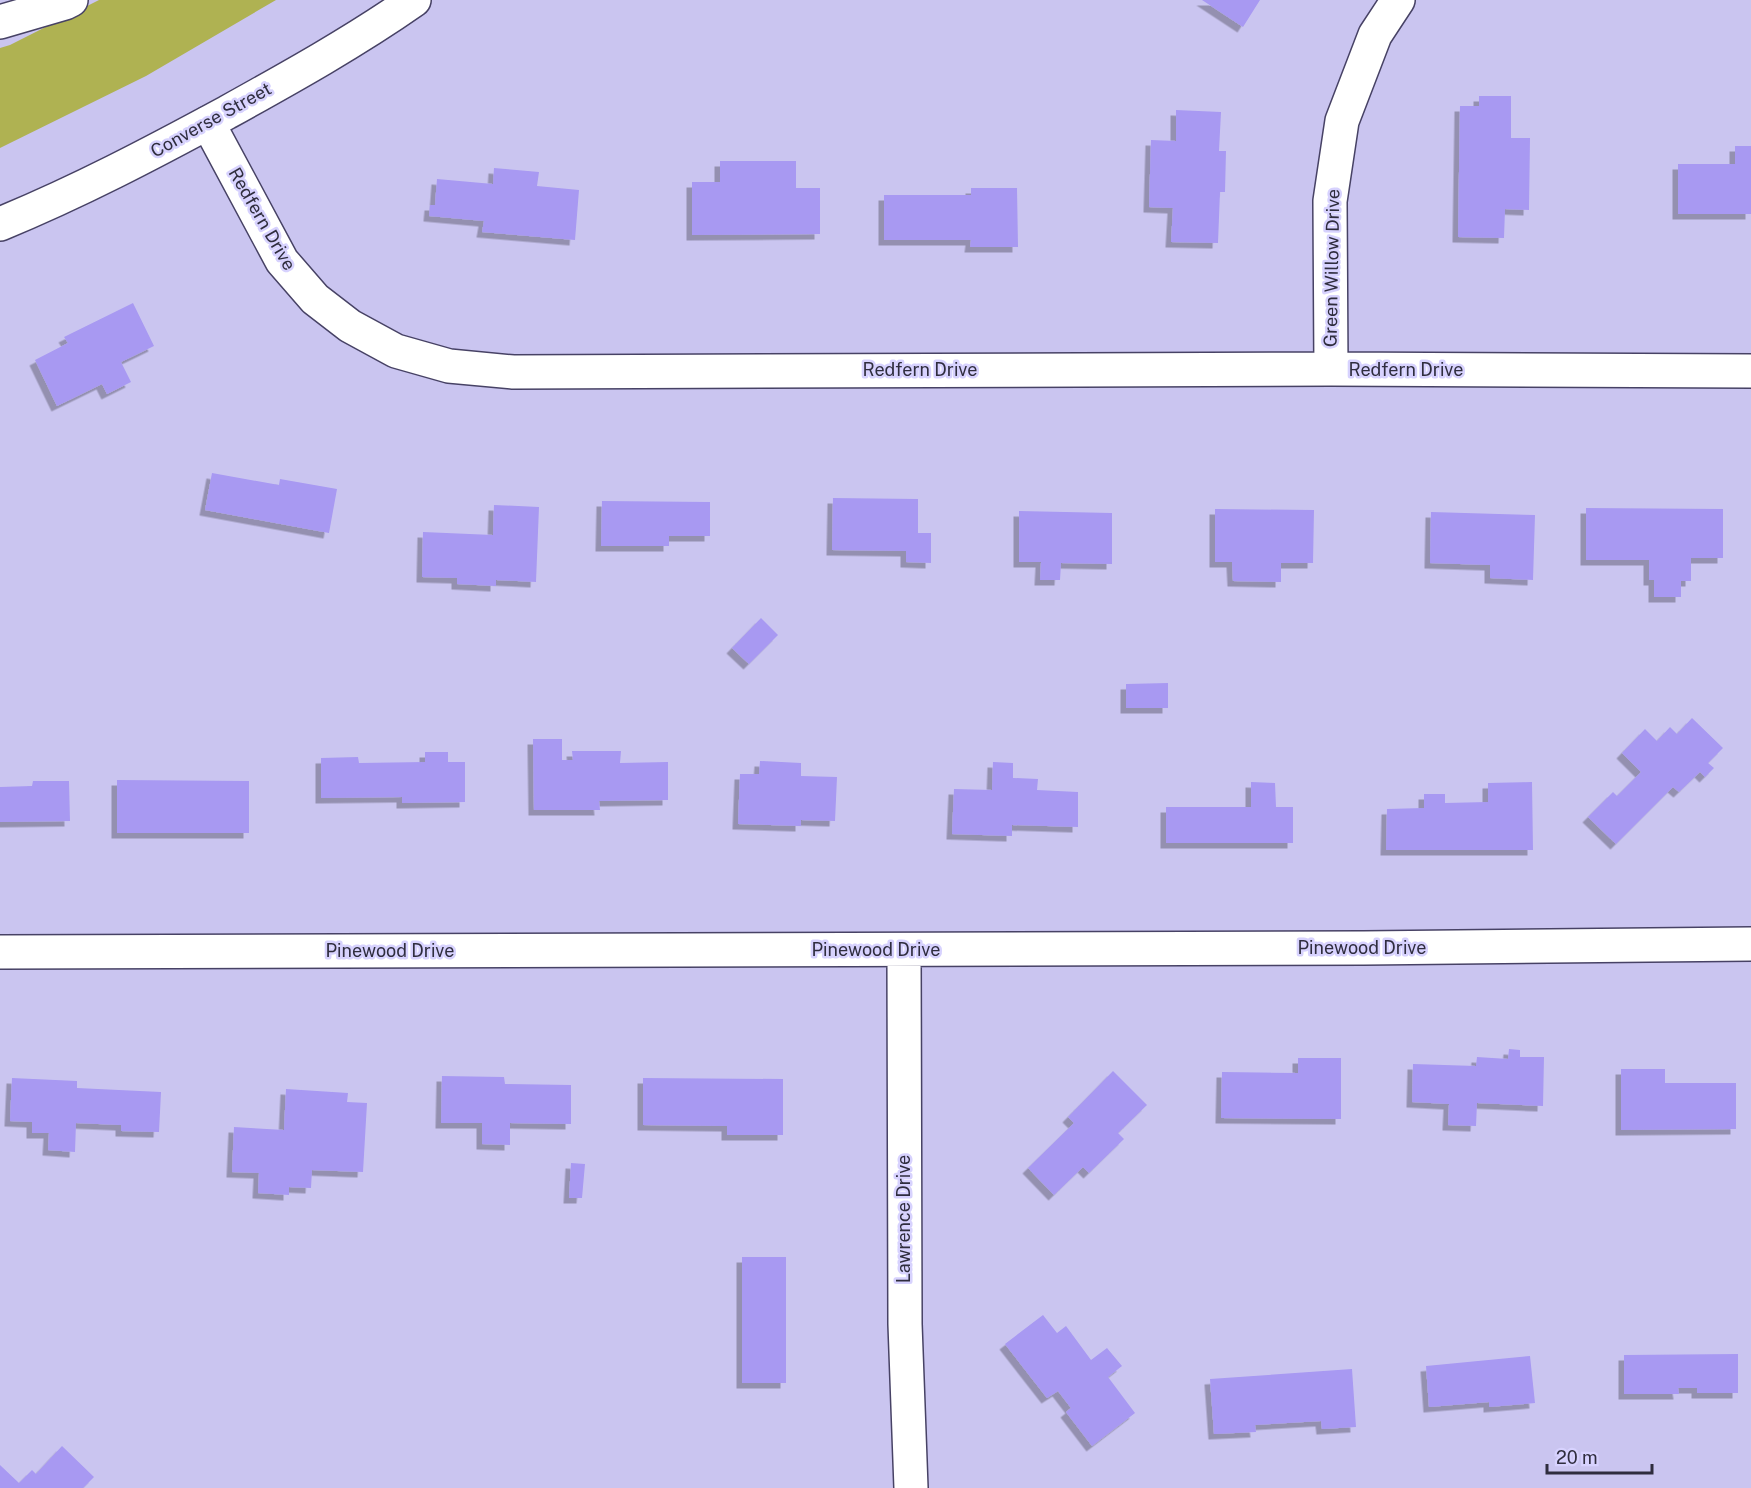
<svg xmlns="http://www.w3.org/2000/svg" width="1751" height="1488" font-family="'Public Sans',sans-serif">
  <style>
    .green { fill: #afb252 }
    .building { fill: #a899f2; filter: url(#shadow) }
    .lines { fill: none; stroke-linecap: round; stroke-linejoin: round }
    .minor-casing { stroke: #474265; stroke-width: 36 }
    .major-casing { stroke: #474265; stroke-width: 36 }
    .minor { stroke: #fff; stroke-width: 33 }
    .major { stroke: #fff; stroke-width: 33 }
    .labels { text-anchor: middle; stroke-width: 5; stroke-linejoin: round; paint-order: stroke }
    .street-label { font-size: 18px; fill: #2f2d3e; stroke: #d7d2fe }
  </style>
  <defs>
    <filter id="shadow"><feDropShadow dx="-5.5" dy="5.5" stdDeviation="0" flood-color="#0004"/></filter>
  </defs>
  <rect width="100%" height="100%" fill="#cac5f0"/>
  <path class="green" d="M99,0H276L146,76L0,148V48L10,45Z"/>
  <path class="building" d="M1202,0H1260L1243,27Z
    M1479,96H1511V138H1530L1529,210L1505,209L1504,238L1458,237L1460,106H1479Z
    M1176,110L1221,112L1219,151H1226L1225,192H1220L1218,243L1171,242L1173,208L1149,207L1151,140L1176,141Z
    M1735,146H1751V214H1678V164H1735Z
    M720,161H796V188H820V234L692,235V182H720Z
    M494,168L539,172L537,186L579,190L575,240L482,232L484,221L429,216L430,205H435L437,179L493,184Z
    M971,188H1017L1018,247H970L971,240H884V195H971Z
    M133,303L154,346L121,362L131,382L107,394L102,384L57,406L35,360L68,343L64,337Z
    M212,473L279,485L280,479L337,489L329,533L205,510Z
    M833,498L918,499V533H931V563L906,562V551L832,550Z
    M602,501L710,502V536H669V546H601Z
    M494,505L539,507L536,582L496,580V586L457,584V578L422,577L423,532L493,535Z
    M1586,508L1723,509V558H1691V581H1681V597H1654V580H1649V560H1586Z
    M1215,509L1314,510L1313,563H1281V582L1233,581L1232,562H1215Z
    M1019,511L1112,513V564L1061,563L1060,580H1040L1041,562H1019Z
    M1431,512L1535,515L1533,580L1490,578V565L1430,563Z
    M761,618L778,635L749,664L732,648Z
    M1168,683V708H1126V684Z
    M1692,718L1723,748L1708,763L1714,768L1705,777L1700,772L1679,792L1673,787L1616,844L1588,817L1613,792L1617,796L1641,772L1622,753L1645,729L1657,741L1670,727L1677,734Z
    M533,739H562V760H573L572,751H621L620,763L668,762V800L599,801L600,810H534Z
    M425,752H448V762H465V802L402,803V797L321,798V758L358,757L359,763L425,762Z
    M760,761L801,763V776L837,777L835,821L801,820V826L738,824L740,774H759Z
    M993,762L1013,763V778L1038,779L1037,790L1078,792V827L1012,825V836L952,834L954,789L992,790Z
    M117,780L249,781V833H117Z
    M33,781H69L70,821L0,822V787L32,786Z
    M1251,782L1275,783L1276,807H1293V843H1166V807H1251Z
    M1532,782L1533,850H1386L1387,809L1424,808V794H1445V803L1488,802V783Z
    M1509,1049L1520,1050V1057H1544L1543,1106L1477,1103L1476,1126L1448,1125L1449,1104L1412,1102L1413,1064L1476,1066L1477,1057L1508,1059Z
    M1298,1058H1341V1119L1221,1118L1222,1072L1298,1073Z
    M1621,1069H1665V1083H1736V1129L1621,1130Z
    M1113,1071L1147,1105L1118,1133L1124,1139L1089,1173L1083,1167L1054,1195L1028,1168L1074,1123L1068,1117Z
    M442,1076L504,1077L505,1084L571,1085V1124L510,1123V1145L482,1144V1123H441Z
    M12,1078L77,1081V1088L161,1092L159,1132L121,1131V1125L76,1123L75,1152L48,1150L49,1133H32V1122L10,1121Z
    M643,1078L783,1079V1135H727V1126L643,1125Z
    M286,1089L348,1093L347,1102L367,1103L363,1172L312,1170L311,1188L289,1187V1195L258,1193L259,1173L232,1172L234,1127L284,1130Z
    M571,1163L585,1164L582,1198H569Z
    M742,1257H786V1383H742Z
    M1043,1315L1057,1333L1066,1326L1091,1360L1107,1348L1122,1366L1108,1377L1135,1413L1092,1446L1066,1412L1071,1408L1058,1391L1047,1398L1005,1344Z
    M1738,1354V1393H1697V1388H1678L1679,1394H1624V1355Z
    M1530,1356L1535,1403L1489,1407V1402L1429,1407L1426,1366Z
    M1352,1369L1356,1427L1322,1429L1321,1421L1255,1425L1256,1432L1214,1434L1210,1379Z
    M62,1446L94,1477L83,1488H0V1465L19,1483L32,1470L36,1474Z"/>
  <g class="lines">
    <defs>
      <path id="minor" d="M0,22L65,3L71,0
        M208,123L282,261L315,299L350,326L396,351L449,366L513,372L1331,369L1751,371
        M1331,369L1330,201L1342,121L1375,35L1398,0
        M904,950L905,1324L911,1488
        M0,952L1364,948L1751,944"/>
      <path id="major" d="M0,224C78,192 152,153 226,113C289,78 354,42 414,0"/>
    </defs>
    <use href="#minor" class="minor-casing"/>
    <use href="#major" class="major-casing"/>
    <use href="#minor" class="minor"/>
    <use href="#major" class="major"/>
  </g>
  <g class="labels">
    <g class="street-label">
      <text transform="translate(211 120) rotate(-29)" y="6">Converse Street</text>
      <text transform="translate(262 219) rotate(60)" y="6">Redfern Drive</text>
      <text transform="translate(1332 268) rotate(-89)" y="6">Green Willow Drive</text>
      <text x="920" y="376">Redfern Drive</text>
      <text x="1406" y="376">Redfern Drive</text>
      <text x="1362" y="954">Pinewood Drive</text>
      <text x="876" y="956">Pinewood Drive</text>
      <text x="390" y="957">Pinewood Drive</text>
      <text transform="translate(904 1219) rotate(-90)" y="6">Lawrence Drive</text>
    </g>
  </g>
  <path d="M1547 1464v9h105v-9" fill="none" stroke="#2f2d3e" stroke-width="3"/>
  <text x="1556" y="1464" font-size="18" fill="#2f2d3e" stroke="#d7d2fe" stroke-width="4.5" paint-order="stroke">20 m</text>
</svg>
